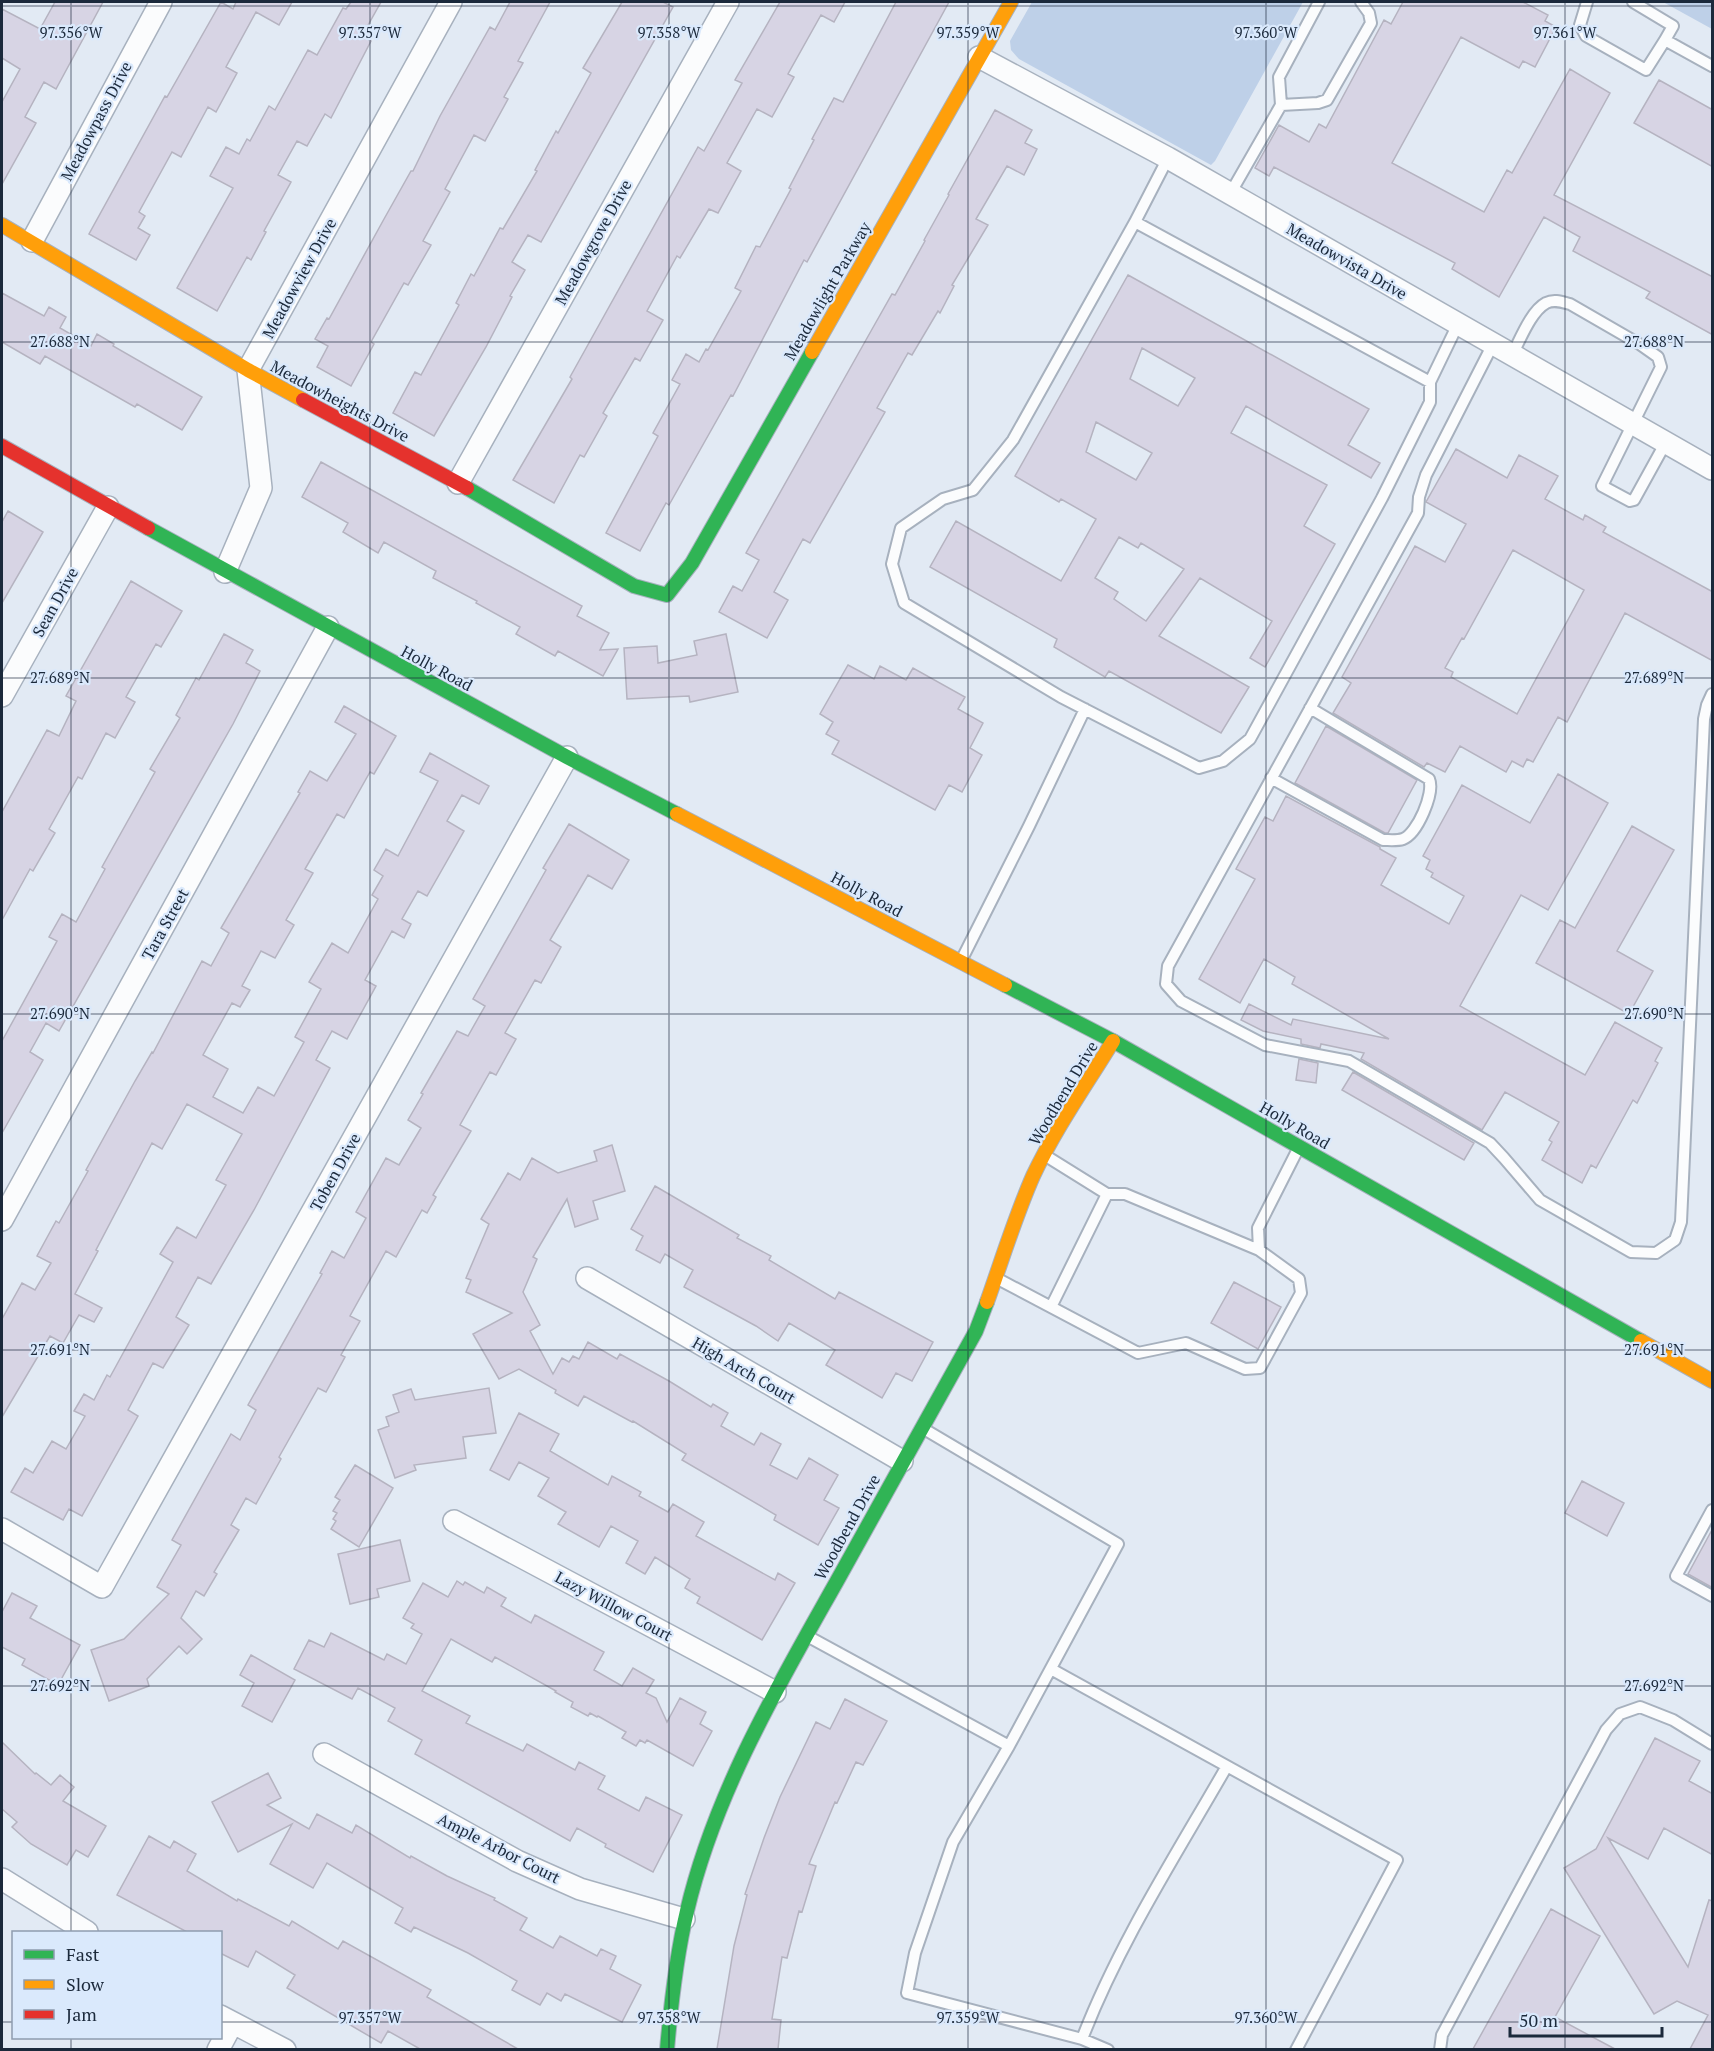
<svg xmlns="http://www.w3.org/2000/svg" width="1714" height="2051" font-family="'PT Serif',serif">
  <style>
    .green { fill: #bed0e8 }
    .building { fill: #d7d4e4; stroke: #b5b3c0; stroke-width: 1.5; fill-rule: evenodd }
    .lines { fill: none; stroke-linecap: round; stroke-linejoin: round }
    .lane-casing { stroke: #a7b1be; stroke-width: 14 }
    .street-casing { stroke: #a7b1be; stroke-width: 24 }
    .fast-casing { stroke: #a7b1be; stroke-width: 16 }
    .slow-casing { stroke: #a7b1be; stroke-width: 16 }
    .jam-casing { stroke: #a7b1be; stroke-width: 16 }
    .lane { stroke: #fbfcfd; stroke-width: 10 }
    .street { stroke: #fbfcfd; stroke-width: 21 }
    .fast { stroke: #30b455; stroke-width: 14 }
    .slow { stroke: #ff9f0a; stroke-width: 14 }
    .jam { stroke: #e5322d; stroke-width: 14 }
    .ticks { fill: none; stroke: #1b293b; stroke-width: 1.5; stroke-opacity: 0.45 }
    .labels { text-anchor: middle; stroke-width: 4.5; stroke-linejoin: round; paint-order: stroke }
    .street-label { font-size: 16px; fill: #1b293b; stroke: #dae9fc }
    .ticks-label { font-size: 15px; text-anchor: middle; fill: #1b293b; stroke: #dae9fc; stroke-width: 4.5; stroke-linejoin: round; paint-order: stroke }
  </style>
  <rect width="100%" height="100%" fill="#e2eaf4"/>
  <path class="green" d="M1032,2H1303L1215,161L1211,165L1019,59L1011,50L1010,41Z
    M1663,2H1712V29Z"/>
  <path class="building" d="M55,2H103L56,89L44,82L25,117L36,123L2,184V102L20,69L2,58V9L40,29Z
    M221,2L233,9L236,2H292L279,25L256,12L226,67L237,73L216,112L208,107L181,157L172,152L139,212L145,216L138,228L150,235L136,260L89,234L165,96L167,97Z
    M351,2H381L362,36L371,41L331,118L325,114L307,146L297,141L278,175L291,182L264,231L266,232L251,260L247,257L217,311L177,288L233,188L210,176L226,147L239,154L247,139L250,141L269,106L275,110L308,50L317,55L343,8L346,9Z
    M510,2H550L518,61L523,63L504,97L508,99L485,141L474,135L445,189L450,192L423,241L431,245L408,285L404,283L371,342L374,344L351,386L317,367L328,346L315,339L327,318L329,319L384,219L411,171H413L440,116L490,27L495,30Z
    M622,2H663L673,7L541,242L528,235L512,262L525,270L510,296L512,297L486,347L434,436L393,413L415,372L421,375L459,305L456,303L471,274L474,276L500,228L503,229L537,171L535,170L556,131L558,133L591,73L583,68Z
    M780,2H845L834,22L821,15L788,74L794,77L772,117L757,109L727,163L741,171L718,213L709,209L680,258L677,256L647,311L663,320L640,361L635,358L603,413L607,416L584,457L580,455L554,503L513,480L572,379L570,377L698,147L704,151L742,83L735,80Z
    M896,2H949L807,262L804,260L733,396L731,395L669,505L666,503L640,551L606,533L658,436L653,433L680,384L672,380L686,354L699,362L706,349L708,350L741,291L735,288L756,246L760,247L791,189L789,188L814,140L812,139L834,98L843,102Z
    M1403,2H1523L1548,15L1545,21L1556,27L1535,67L1523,61L1519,68L1461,37L1392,163L1484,212L1507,170L1512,173L1570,69L1610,93L1554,195L1713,277V335L1646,298L1650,292L1573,251L1580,237L1544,217L1499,297L1452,269L1455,263L1274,167L1269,176L1255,168L1279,125L1309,142L1319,124L1326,128L1384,20L1391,24Z
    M1659,80L1713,110V167L1634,123Z
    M995,110L1032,130L1025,143L1037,149L1024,175L1007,166L976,219L988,225L952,285L954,286L940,313L938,311L912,355L908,353L877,408L885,412L810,543L803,539L774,592L788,600L767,638L719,612L733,586L742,591L759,560L746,553L871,331L892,294L895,295L925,241L924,240L949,195L948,194Z
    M1128,275L1369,409L1348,445L1380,463L1371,478L1246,406L1231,433L1327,485L1304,526L1335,544L1265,667L1250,658L1272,621L1200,578L1159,636L1249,687L1221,733L1109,671L1105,677L1054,647L1057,639L930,567L956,521L1061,581L1096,519L1061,499L1059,502L1015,476ZM1142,348L1195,378L1178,406L1130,379ZM1096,422L1152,453L1136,480L1086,452ZM1119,537L1138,548L1141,543L1184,569L1146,621L1114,599L1118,592L1095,578Z
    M2,293L44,316L49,307L66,317L60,328L91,346L97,334L114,344L113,346L202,397L182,430L137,404L135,407L45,356L40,364L2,342Z
    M1456,449L1507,478L1519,455L1558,476L1545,499L1583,520L1585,515L1606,527L1603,532L1713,592V661L1625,613L1567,722L1558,717L1533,762L1527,759L1523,767L1512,761L1506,772L1460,746L1445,772L1427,763L1424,767L1333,713L1351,683L1342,677L1415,546L1445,562L1466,524L1426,502ZM1513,550L1584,590L1517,714L1451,677L1453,672L1445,668L1462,638L1464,639Z
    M321,462L582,606L577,616L609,633L600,650L618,649L603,676L558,651L555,656L516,634L520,627L476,603L477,601L433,578L436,571L384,542L378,553L343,532L348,523L302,497Z
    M8,511L43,532L2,603V522Z
    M131,581L182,611L161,647L156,644L126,697L135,702L115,738L106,733L82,779L78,777L49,829L55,833L33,871L30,869L2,920V812L47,730L59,736L76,701L66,696Z
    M224,634L253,650L246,663L260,671L233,724L59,1031L46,1023L30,1052L43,1060L2,1133V1041L57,941L49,937L62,914L76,922L105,869L102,867L155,772L150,769L180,718L176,715L196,678L199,680Z
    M726,634L738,692L690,702L689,696L627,699L624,648L657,646L658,663L697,655L694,641Z
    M848,665L874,679L880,666L906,680L913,668L965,697L958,709L983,723L970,748L982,755L962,792L949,785L935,810L832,754L839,741L826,734L833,722L820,714Z
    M344,706L396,736L374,774L370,772L344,818L337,814L305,869L313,873L286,920L294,925L275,958L261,951L242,986L250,990L240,1007L232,1003L203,1055L228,1069L213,1097L243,1113L258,1087L274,1096L304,1042L295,1037L321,989L309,982L332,943L348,953L378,899L372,895L383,876L374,870L386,849L398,856L438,781L420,772L430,753L489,786L479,804L462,795L447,821L464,831L427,896L418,891L402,919L411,924L404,938L392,931L365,980L376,986L347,1039L332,1031L316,1060L330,1068L254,1210L211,1284L198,1277L176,1317L189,1325L163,1368L153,1363L128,1410L138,1416L82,1516L69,1509L63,1520L11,1492L25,1468L33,1473L52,1441L66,1449L85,1416L74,1411L84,1394L94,1400L107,1375L110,1377L173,1262L160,1254L177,1227L196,1238L226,1185L216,1180L242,1134L187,1104L162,1149L152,1143L96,1250L98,1251L75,1294L102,1308L94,1322L79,1315L63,1343L50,1336L2,1417V1319L22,1283L35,1290L51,1263L37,1256L56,1221L59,1223L88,1171L86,1170L135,1081L152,1052L153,1053L202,961L211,966L229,933L221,928L300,793L298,792L310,771L327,781L356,734L335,722Z
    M1326,726L1417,780L1388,833H1385L1295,783Z
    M1558,774L1608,803L1548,910L1521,895L1460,1006L1585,1075L1615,1022L1662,1048L1655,1061L1658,1063L1637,1103L1633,1100L1596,1168L1591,1165L1582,1183L1542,1160L1552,1142L1549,1140L1559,1122L1505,1092L1482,1130L1361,1059L1364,1053L1321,1044L1320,1048L1301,1044V1039L1263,1031L1241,1020L1249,1004L1291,1025L1293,1019L1389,1039L1292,984L1295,977L1264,959L1240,1003L1199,979L1255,879L1236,869L1265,817L1273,821L1286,796L1380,847V849L1396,858L1381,885L1449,924L1464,896L1431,877L1433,873L1426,869L1430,860L1423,856L1462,785L1530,823Z
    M569,824L629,860L612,889L588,875L550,940L561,947L541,983L535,980L505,1033L516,1039L496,1075L490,1072L460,1125L471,1131L433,1195L436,1197L427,1213L422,1210L396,1257L386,1251L350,1316L360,1321L341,1355L345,1357L326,1392L318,1388L279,1457L281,1459L256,1504L246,1498L231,1525L239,1530L214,1572L217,1574L204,1596L196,1591L181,1618L202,1639L187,1654L179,1646L147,1679L149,1686L109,1701L91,1650L124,1639L169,1594L157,1587L181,1545L172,1540L231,1434L240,1440L256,1410L248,1405L322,1274L320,1273L332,1251L344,1258L366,1218L356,1212L386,1158L399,1165L421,1128L408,1120L423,1094L421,1093L457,1031L468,1036L485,1006L473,999L546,870L543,868Z
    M1632,826L1674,850L1617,951L1653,971L1629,1014L1536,963L1560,920L1575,928Z
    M1299,1059L1318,1063L1316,1083L1296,1080Z
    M1353,1072L1474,1143L1464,1160L1342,1090Z
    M612,1145L625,1191L593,1201L598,1219L575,1227L567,1199L533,1257L537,1259L523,1292L540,1325L530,1331L553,1374L562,1358L569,1362L573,1356L579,1359L588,1342L617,1359L620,1354L669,1381L711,1407L713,1404L728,1413L721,1426L754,1445L761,1433L781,1444L770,1465L797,1479L809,1458L838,1475L824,1500L839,1508L818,1545L774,1520L776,1515L682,1460L686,1454L633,1421L632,1422L584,1396L578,1406L555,1393L556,1390L519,1369L499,1379L473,1334L512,1313L466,1292L471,1280L466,1278L489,1224L481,1219L508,1173L520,1180L532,1158L558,1173L597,1161L594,1151Z
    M655,1186L739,1235L737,1238L771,1256L769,1260L835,1299L839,1292L933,1342L912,1381L896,1373L882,1398L826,1365L835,1350L789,1323L778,1341L756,1326L684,1287L693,1270L665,1254L660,1263L636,1250L643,1236L631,1229Z
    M1234,1282L1281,1307L1258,1349L1211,1323Z
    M489,1388L496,1433L463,1437L466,1458L414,1465L416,1470L395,1478L378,1430L389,1426L386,1417L399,1412L393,1395L411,1389L415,1400Z
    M519,1413L559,1434L550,1451L608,1485L612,1476L641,1492L639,1496L668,1512L673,1504L704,1522L696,1536L775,1580L778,1573L795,1583L762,1640L697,1603L700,1597L685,1588L690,1579L655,1557L645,1574L626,1563L638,1541L611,1526L599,1547L558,1524L566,1512L538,1496L549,1478L519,1462L509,1480L490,1470Z
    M355,1465L393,1488L359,1547L331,1529L336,1521L333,1519L337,1513L333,1511L340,1500L335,1497Z
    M1582,1481L1624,1503L1607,1536L1565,1513Z
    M1713,1528V1588L1688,1574Z
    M400,1540L410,1581L377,1589L379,1597L350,1604L338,1554Z
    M457,1581L463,1585L465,1582L484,1593L487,1587L506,1598L501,1606L531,1623L535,1615L604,1652L594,1670L622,1686L633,1668L654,1680L646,1693L656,1698L667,1722L680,1698L706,1712L700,1724L712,1731L693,1766L647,1740L645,1743L640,1740L636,1746L622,1738L626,1732L598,1716L597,1717L590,1713L588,1716L571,1707L573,1702L555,1692L556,1691L495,1657L492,1662L451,1639L422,1691L470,1716L466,1723L523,1751L527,1744L575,1770L579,1762L605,1776L598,1789L639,1811L646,1797L682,1815L653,1872L605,1847L606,1844L577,1828L570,1841L415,1754L422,1740L388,1721L395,1708L358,1688L352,1699L294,1669L309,1640L324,1647L331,1633L384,1660L387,1654L406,1664L422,1634L411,1628L414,1624L403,1618L423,1583L448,1597Z
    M12,1593L37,1606L30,1618L80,1645L58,1685L22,1665L25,1659L2,1647V1612Z
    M251,1655L295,1680L272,1722L242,1706L254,1683L240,1675Z
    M845,1699L887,1721L863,1765L856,1762L837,1803L835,1802L809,1864L816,1866L802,1912L799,1911L787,1958L782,1957L772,2019L781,2020L778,2049H717L734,1946L747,1895L745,1894L764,1838L780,1797L816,1722L830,1729Z
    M1655,1738L1700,1761L1689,1781L1713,1794V1855L1664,1828L1648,1859L1608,1838L1688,1967L1709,1900L1713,1901V2049H1690L1708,2015L1677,2001L1654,2014L1564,1868L1596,1849Z
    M2,1742L35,1774L36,1773L51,1785L60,1775L74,1787L63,1801L106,1826L88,1857L76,1850L67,1865L31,1844L12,1827L17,1822L2,1809Z
    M268,1773L281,1798L267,1805L309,1829L317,1814L352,1833L356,1825L410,1858L411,1856L447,1876L495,1898L494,1900L527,1918L520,1930L553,1948L560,1936L597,1956L601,1949L616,1956L610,1969L641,1985L622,2022L565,1994L561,2001L547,1993L540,2005L512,1990L517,1981L468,1953L414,1927L411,1932L395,1923L403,1908L327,1863L313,1888L270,1864L292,1824L238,1852L212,1802Z
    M149,1836L170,1848L174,1841L196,1854L187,1871L237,1901L238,1899L289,1926L292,1921L338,1949L343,1941L431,1990L427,1997L518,2049H420L388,2031L381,2043L287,1988L295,1975L256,1951L248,1967L220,1953V1932H187L117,1895Z
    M1551,1909L1600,1936L1555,2017L1615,2049H1473Z"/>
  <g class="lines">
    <defs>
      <path id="lane" d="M1587,2L1580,25L1586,36L1646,70L1665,40
        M1633,2L1673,26L1665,40L1712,66
        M1281,105L1318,103L1327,100L1371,23L1369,13L1361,2
        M1168,158L1135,222L1013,440L973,490L943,499L901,528L892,564L904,603L1061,697L1199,768L1223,761L1250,739L1382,498L1430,402V382L1458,324
        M1230,194L1281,105L1279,77L1319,2
        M1135,222L1430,382
        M1493,344L1426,475L1419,497L1418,513L1168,966L1166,984L1181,1001L1265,1045L1349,1061L1490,1143L1504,1158L1540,1200L1631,1252L1656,1253L1675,1240L1681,1222L1704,719L1707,705L1712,694
        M1512,355C1520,340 1531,311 1546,303C1554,299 1562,302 1570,304L1641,345L1658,357L1661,367L1602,486L1630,501L1634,500L1666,442
        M1271,778L1383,840C1389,840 1397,841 1403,839C1417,834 1435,793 1429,779L1310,708
        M962,959L1029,826L1085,709
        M1046,1156L1107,1194
        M998,1279L1138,1353L1186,1343L1245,1369L1260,1368L1301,1293L1299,1279L1259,1250L1258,1228L1298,1149
        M1051,1307L1107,1194H1125L1259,1250
        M1712,1510L1676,1576L1712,1596
        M809,1637L1009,1746L1118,1544L924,1429
        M1051,1669L1397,1860L1296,2050
        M1009,1746L953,1842L915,1953L907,1993L1082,2039L1108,2050
        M1082,2039C1119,1943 1176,1855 1227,1766
        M1440,2050L1442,2035L1606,1730L1620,1714L1640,1707L1673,1720L1712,1744"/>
      <path id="street" d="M979,57L1168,158L1712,469
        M32,241L161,2
        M458,483L728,2
        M225,572L261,488L248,370L451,2
        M2,696L108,507
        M2,1220L328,627
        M587,1278L902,1461
        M454,1521L775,1692
        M2,1529L102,1587L567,757
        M324,1754L517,1861L580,1889L684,1919
        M2,1879L87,1932
        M220,2016L285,2050
        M218,2050L232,2024"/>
      <path id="fast" d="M467,488L634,586L667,595L692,563L812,352
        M148,528L567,757L677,814
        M1005,985L1113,1041L1641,1341
        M667,2050C671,2003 676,1957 687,1911C715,1792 778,1686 837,1581C883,1498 930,1414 976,1331L987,1302"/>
      <path id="slow" d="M2,225L248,370L303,400
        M812,352L1011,2
        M677,814L1005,985
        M987,1302C1002,1260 1015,1217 1033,1176C1055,1129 1086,1085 1113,1041
        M1641,1341L1712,1381"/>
      <path id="jam" d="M303,400L467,488
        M2,446L148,528"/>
    </defs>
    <use href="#lane" class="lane-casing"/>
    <use href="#street" class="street-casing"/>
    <use href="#fast" class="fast-casing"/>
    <use href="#slow" class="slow-casing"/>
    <use href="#jam" class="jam-casing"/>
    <use href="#lane" class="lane"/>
    <use href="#street" class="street"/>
    <use href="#fast" class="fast"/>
    <use href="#slow" class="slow"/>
    <use href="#jam" class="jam"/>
  </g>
  <path class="ticks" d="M71,2V1932M370,2V2050M669,2V2050M968,2V2050M1266,2V2050M1565,2V2050M2,6H1712M2,342H1712M2,678H1712M2,1014H1712M2,1350H1712M2,1686H1712M2,2022H14M220,2022H1712M71,2038V2050"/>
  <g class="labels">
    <g class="street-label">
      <text transform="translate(96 121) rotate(-62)" y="6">Meadowpass Drive</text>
      <text transform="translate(593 242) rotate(-61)" y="6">Meadowgrove Drive</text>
      <text transform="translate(1347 261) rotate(30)" y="6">Meadowvista Drive</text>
      <text transform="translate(299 278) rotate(-61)" y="6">Meadowview Drive</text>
      <text transform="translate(827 291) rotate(-60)" y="6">Meadowlight Parkway</text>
      <text transform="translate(340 401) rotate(28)" y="6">Meadowheights Drive</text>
      <text transform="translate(55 602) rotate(-61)" y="6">Sean Drive</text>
      <text transform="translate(437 668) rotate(28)" y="6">Holly Road</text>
      <text transform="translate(867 894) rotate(28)" y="6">Holly Road</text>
      <text transform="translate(165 924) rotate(-61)" y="6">Tara Street</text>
      <text transform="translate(1063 1093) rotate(-59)" y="6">Woodbend Drive</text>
      <text transform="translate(1295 1125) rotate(30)" y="6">Holly Road</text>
      <text transform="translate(335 1172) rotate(-61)" y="6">Toben Drive</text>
      <text transform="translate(744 1370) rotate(30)" y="6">High Arch Court</text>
      <text transform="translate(847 1527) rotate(-61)" y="6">Woodbend Drive</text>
      <text transform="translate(614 1606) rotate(28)" y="6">Lazy Willow Court</text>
      <text transform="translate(499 1848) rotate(27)" y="6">Ample Arbor Court</text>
    </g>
  </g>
  <g class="ticks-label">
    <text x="71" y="38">97.356°W</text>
    <text x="370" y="38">97.357°W</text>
    <text x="669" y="38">97.358°W</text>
    <text x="968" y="38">97.359°W</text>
    <text x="1266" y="38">97.360°W</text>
    <text x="1565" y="38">97.361°W</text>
    <text x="1654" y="347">27.688°N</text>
    <text x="60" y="347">27.688°N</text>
    <text x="1654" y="683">27.689°N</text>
    <text x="60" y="683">27.689°N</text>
    <text x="1654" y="1019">27.690°N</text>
    <text x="60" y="1019">27.690°N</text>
    <text x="1654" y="1355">27.691°N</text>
    <text x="60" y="1355">27.691°N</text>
    <text x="60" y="1691">27.692°N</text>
    <text x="1654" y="1691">27.692°N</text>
    <text x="370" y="2023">97.357°W</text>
    <text x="669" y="2023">97.358°W</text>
    <text x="968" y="2023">97.359°W</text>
    <text x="1266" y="2023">97.360°W</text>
  </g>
  <rect width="1714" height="2051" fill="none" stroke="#1b293b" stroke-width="6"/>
  <rect x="12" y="1931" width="210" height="108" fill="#dae9fc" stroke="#8e9caf" stroke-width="1.5"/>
  <rect x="24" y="1950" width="30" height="9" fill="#30b455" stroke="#8e9caf" stroke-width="1.5"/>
  <text x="66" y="1961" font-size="18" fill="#1b293b">Fast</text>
  <rect x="24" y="1980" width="30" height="9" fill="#ff9f0a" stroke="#8e9caf" stroke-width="1.5"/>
  <text x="66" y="1991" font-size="18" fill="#1b293b">Slow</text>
  <rect x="24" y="2010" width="30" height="9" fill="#e5322d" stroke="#8e9caf" stroke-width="1.5"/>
  <text x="66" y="2021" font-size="18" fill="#1b293b">Jam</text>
  <path d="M1510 2027v9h152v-9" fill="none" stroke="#1b293b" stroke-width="3"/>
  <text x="1519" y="2027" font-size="18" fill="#1b293b" stroke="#dae9fc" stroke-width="4.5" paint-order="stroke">50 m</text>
</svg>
